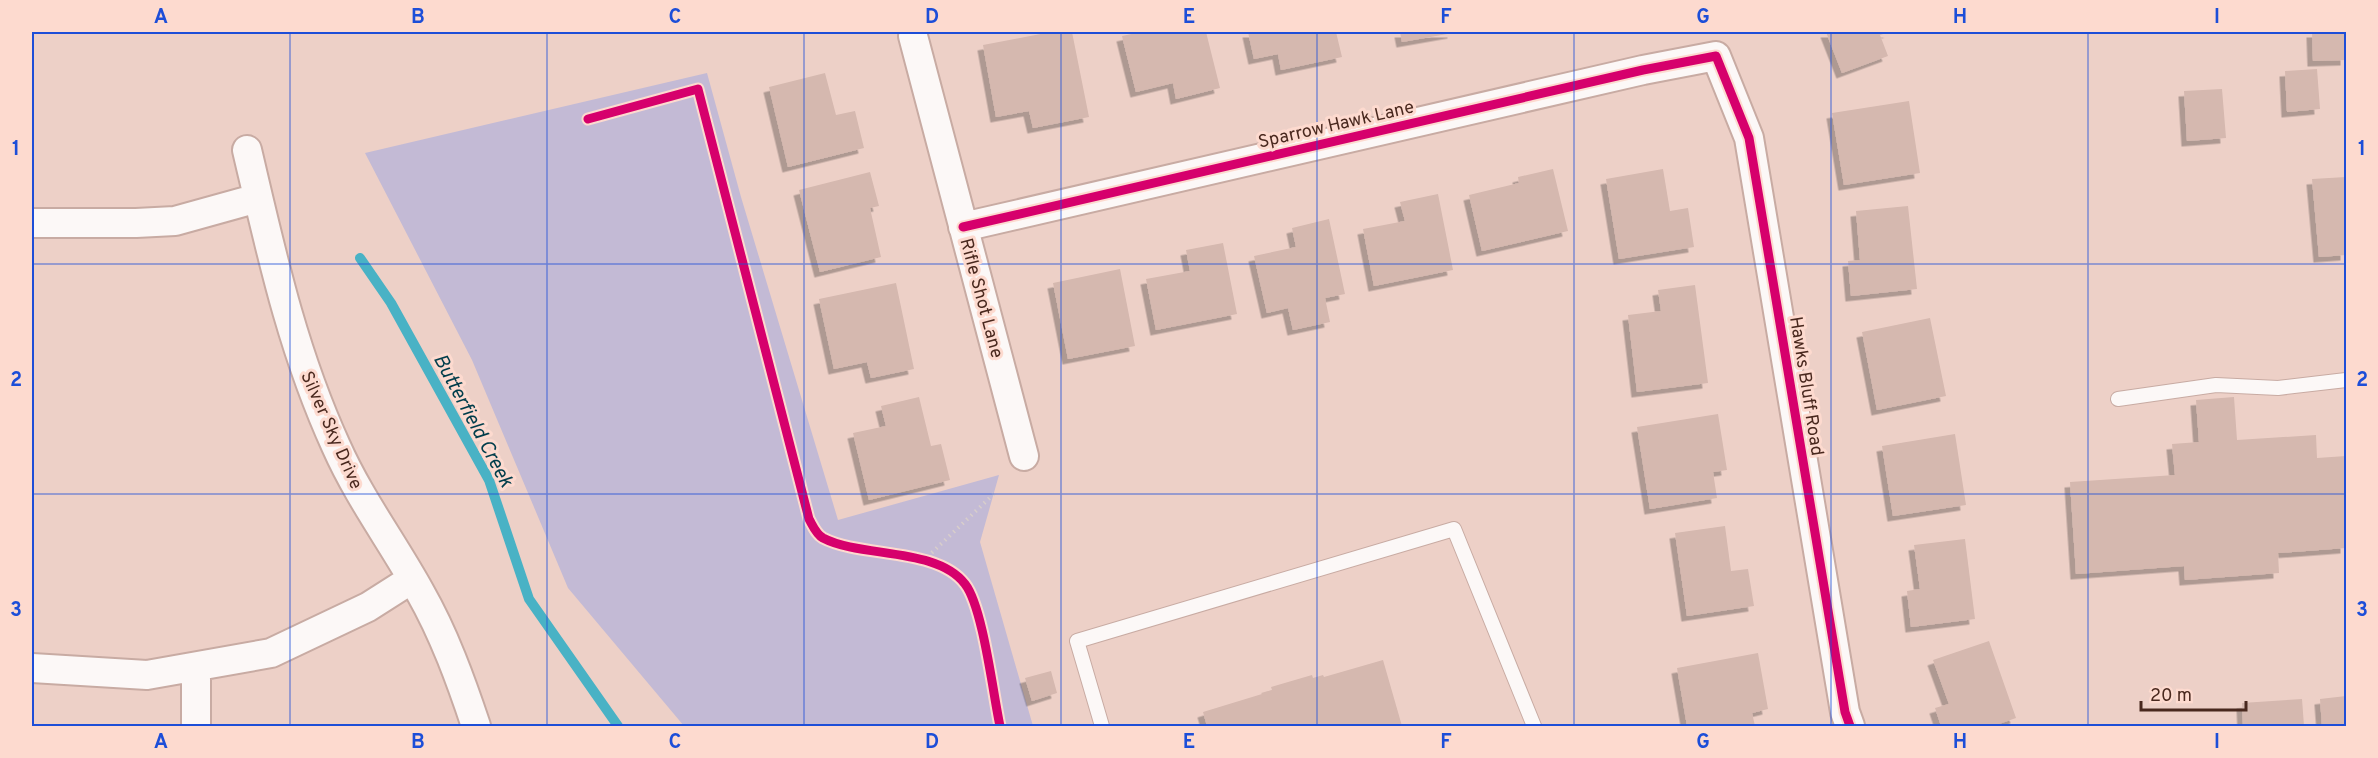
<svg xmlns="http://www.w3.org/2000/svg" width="2378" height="758" font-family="Overpass,sans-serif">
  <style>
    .green { fill: #c3bad5 }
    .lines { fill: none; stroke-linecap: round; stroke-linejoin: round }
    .stream { stroke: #49b2c5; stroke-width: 10 }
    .building { fill: #d5b8af; filter: url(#shadow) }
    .service-casing { stroke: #c8aba3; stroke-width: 16 }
    .minor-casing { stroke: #c8aba3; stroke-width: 32 }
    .path { stroke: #d8cecb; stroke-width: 4; stroke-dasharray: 1.5 4.5; stroke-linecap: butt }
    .service { stroke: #fcf8f7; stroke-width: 14 }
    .minor { stroke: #fcf8f7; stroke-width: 28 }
    .cycleway-casing { stroke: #fddacf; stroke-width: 13 }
    .cycleway { stroke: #d6006c; stroke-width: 9 }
    .grid { fill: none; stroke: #1d4ed8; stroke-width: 1.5; stroke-opacity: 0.55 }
    .labels { text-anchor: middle; stroke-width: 6; stroke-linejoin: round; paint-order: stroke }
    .street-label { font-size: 18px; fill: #49281e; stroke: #fddacf }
    .water-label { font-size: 20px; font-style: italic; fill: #013d4b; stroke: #fddacf }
    .neatline { fill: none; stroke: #1d4ed8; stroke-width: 2 }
    .grid-label { font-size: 20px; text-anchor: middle; font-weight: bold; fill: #1d4ed8 }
  </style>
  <defs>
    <filter id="shadow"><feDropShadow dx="-5.5" dy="5.5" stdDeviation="0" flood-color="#0004"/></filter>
  </defs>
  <rect width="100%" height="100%" fill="#edd0c7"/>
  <path class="green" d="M707,73L741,197L838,520L999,475L980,542L1033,726H684L568,588L472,360L365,153Z"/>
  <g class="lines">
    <path class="stream" d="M360,258L391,303L489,480L529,599L618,726"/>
  </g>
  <path class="building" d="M1051,32H1072L1089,117L1033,128L1029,111L996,117L983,45Z
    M1141,32H1206L1220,88L1176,99L1173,83L1136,92L1122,36Z
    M1248,32H1336L1342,57L1281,70L1278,54L1254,59Z
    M1400,32H1453V33L1402,42Z
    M1826,32H1890L1880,35L1888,56L1842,73Z
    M2312,32H2346V60L2313,61Z
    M2317,69L2320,109L2287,112L2285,71Z
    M825,73L836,115L855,111L864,148L788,167L769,87Z
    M2222,89L2226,138L2187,141L2184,91Z
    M1909,101L1920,173L1844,185L1832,113Z
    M1553,169L1568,231L1482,251L1469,195L1519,183L1518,177Z
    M1663,169L1670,211L1688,208L1694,247L1619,259L1606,179Z
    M870,172L879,206L870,208L881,257L820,272L799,190Z
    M2346,177V255L2319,257L2312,179Z
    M1438,194L1453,270L1374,286L1363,229L1405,221L1400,202Z
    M1908,206L1917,289L1851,296L1848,261L1860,260L1856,211Z
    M1329,219L1345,294L1325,298L1330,322L1293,330L1288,308L1267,313L1254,256L1296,247L1292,228Z
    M1223,243L1237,314L1156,330L1146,279L1190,271L1186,250Z
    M1120,269L1135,346L1068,359L1053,283Z
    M896,283L914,369L871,378L867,362L834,369L819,299Z
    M1695,285L1708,383L1637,392L1628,315L1661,311L1658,290Z
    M1930,318L1946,396L1877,410L1862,332Z
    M919,397L931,446L941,444L950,480L869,500L853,433L886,426L881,406Z
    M2234,397L2237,440L2316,435L2317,458L2346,456V548L2278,553L2279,573L2185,580L2184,566L2076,574L2070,482L2175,475L2172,444L2199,442L2196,400Z
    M1718,414L1727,470L1713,472L1717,498L1650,509L1637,427Z
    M1955,434L1966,505L1893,516L1882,446Z
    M1725,526L1731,571L1748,569L1754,606L1687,616L1675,533Z
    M1965,539L1975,619L1911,627L1907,591L1920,589L1914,545Z
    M1989,641L2016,718L1993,726H1941L1935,708L1949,704L1933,660Z
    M1758,653L1768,709L1752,713L1755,726H1687L1677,668Z
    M1383,660L1402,726H1207L1203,712L1262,694L1261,693L1272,690L1271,687L1312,675L1313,678L1323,675L1324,677Z
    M1051,671L1057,693L1032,701L1025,678Z
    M2346,696V726H2322L2320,699Z
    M2302,699L2304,726H2243L2242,703Z"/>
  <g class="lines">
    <defs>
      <path id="service" d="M2118,399L2216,385L2278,388L2346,380
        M1102,726L1077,641L1454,529L1534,726"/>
      <path id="minor" d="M913,36L1024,456
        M247,150C271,252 292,350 336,446C359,498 393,543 420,592C444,634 461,681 476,726
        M32,223H136L175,221L258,198
        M963,227L1643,70L1716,56L1749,138L1845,712L1850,726
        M32,668L147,675L271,653L368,607L412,579
        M196,726V668"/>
    </defs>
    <use href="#service" class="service-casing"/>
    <use href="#minor" class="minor-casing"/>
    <path class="path" d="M923,561L997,491"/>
    <use href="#service" class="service"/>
    <use href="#minor" class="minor"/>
    <defs>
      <path id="cycleway" d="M588,119L698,89L809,519C813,526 816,534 823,538C861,558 937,547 965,584C983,607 993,694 1000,726
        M963,227L1643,70L1716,56L1749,138L1845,712L1850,726"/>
    </defs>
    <use href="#cycleway" class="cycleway-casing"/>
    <use href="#cycleway" class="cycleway"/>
  </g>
  <path class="grid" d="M290,32V726M547,32V726M804,32V726M1061,32V726M1317,32V726M1574,32V726M1831,32V726M2088,32V726M32,264H2346M32,494H2346"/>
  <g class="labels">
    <g class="street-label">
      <text transform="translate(1336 124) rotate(-13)" y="6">Sparrow Hawk Lane</text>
      <text transform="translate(982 298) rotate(75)" y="6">Rifle Shot Lane</text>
      <text transform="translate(1807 386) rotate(81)" y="6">Hawks Bluff Road</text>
      <text transform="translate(332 430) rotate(66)" y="6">Silver Sky Drive</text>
    </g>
    <g class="water-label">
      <text transform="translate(474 420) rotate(62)" y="7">Butterfield Creek</text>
    </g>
  </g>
  <rect width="2378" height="758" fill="none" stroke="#fddacf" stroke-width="66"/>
  <path d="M2141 701v9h105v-9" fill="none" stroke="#49281e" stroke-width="3"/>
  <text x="2150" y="701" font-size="18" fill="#49281e" stroke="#fddacf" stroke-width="4.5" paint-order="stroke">20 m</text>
  <rect x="33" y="33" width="2312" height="692" class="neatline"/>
  <g class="grid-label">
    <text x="161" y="23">A</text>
    <text x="418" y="23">B</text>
    <text x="675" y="23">C</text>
    <text x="932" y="23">D</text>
    <text x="1189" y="23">E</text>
    <text x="1446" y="23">F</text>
    <text x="1703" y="23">G</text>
    <text x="1960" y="23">H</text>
    <text x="2217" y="23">I</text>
    <text x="16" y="155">1</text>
    <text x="2362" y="155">1</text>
    <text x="16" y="386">2</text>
    <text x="2362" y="386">2</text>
    <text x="16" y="616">3</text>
    <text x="2362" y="616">3</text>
    <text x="161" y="748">A</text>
    <text x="418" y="748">B</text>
    <text x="675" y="748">C</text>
    <text x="932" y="748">D</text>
    <text x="1189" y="748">E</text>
    <text x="1446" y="748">F</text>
    <text x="1703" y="748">G</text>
    <text x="1960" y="748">H</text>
    <text x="2217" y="748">I</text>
  </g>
</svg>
